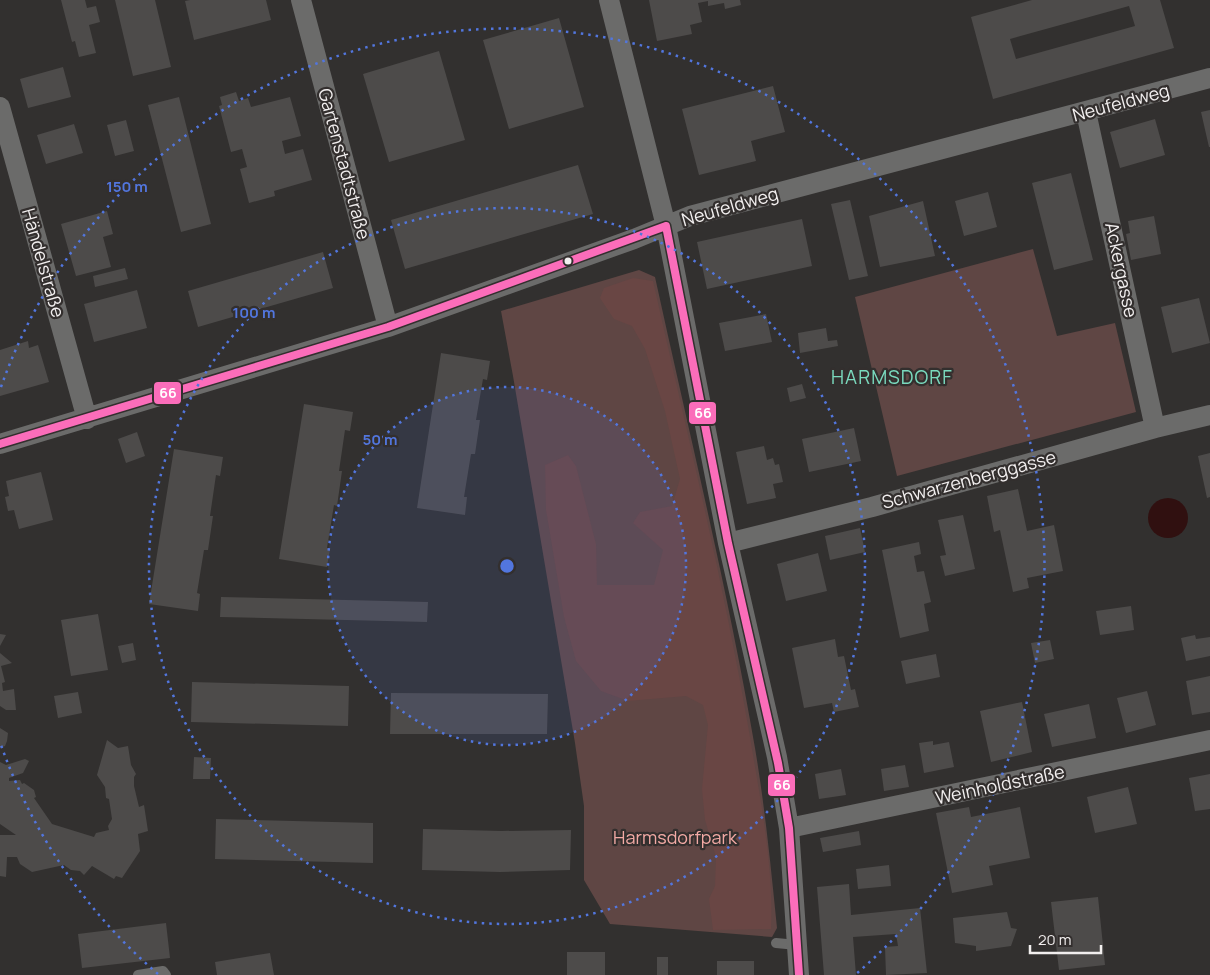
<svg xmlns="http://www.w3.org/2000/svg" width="1210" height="975" font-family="Manrope,sans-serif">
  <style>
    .green { fill: #5f4644 }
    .forest { fill: #694644 }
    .water { fill: #301010 }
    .building { fill: #4d4b4a; fill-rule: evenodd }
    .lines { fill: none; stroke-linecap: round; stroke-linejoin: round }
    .service { stroke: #6b6b6a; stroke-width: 10 }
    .minor { stroke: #6b6b6a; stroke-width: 20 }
    .bus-1-casing { stroke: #332f2e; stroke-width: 11 }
    .bus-1 { stroke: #fb6dba; stroke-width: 8 }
    .ring { fill: none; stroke: #5276de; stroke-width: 2.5; stroke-dasharray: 2.5 5 }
    .bus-dot { fill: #f2efef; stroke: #332f2e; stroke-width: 2 }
    .labels { text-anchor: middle; stroke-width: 4.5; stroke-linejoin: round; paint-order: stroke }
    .street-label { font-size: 18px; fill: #f2efef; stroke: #332f2e }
    .park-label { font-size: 18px; fill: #f3aaa5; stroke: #332f2e }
    .neighbourhood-label { font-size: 19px; letter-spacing: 1px; fill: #7adabe; stroke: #332f2e }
    .centre { fill: #5276de; stroke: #332f2e; stroke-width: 2.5 }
    .ring-label { font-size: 15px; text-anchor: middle; font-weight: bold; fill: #5276de; stroke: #332f2e; stroke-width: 4.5; stroke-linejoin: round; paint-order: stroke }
    .line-badge { stroke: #332f2e; stroke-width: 2 }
    .badge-label { font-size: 14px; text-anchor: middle; font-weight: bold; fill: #fff }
  </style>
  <rect width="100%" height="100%" fill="#32302f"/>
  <path class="green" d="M1033,249L1057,336L1115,323L1136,412L897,476L855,297Z
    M639,270L655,277C689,433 728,590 755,748C765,807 771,868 777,928L772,937L610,924L584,880V806L575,743L513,376L501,311Z"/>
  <path class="forest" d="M633,278L653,281C687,433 724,584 750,737C760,798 774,867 771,929L713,930L709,899L715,886L716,857L705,820L702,789L708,725L703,705L686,696L628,701L601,691L576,661L564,617L546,510L545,465L568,455L576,466L596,544L597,585H654L663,550L633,523L640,512L672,506L680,479L665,411L645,349L632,326L614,319L600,298L604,288Z"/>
  <path class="water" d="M1148 518a20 20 0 1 1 40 0a20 20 0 1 1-40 0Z"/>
  <path class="building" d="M61,0H85L87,8L96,6L100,22L89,25L96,53L79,57L75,41L72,42Z
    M115,0H155L171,67L133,76Z
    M190,0H266L271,20L194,40L185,1Z
    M649,0H740L741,5L725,9L724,3L708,6V1L698,3L702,22L690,25L692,34L657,41Z
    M1032,0H1160L1174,48L993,99L971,17ZM1129,6L1135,26L1016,59L1010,39Z
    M559,18L584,107L509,129L483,40Z
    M439,51L465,140L389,162L363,74Z
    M63,67L71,97L28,108L20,79Z
    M773,86L785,132L751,141L756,161L699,175L682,109Z
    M236,92L239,101L248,98L251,107L290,97L301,136L282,141L285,154L303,149L312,180L274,191L275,196L249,203L240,169L247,167L242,149L231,152L219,106L222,105L220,97Z
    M179,97L211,224L181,232L148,105Z
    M1210,110V147H1209L1201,112Z
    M1155,119L1165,155L1120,168L1110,132Z
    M126,120L134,151L115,156L107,125Z
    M74,124L83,153L46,164L37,135Z
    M578,165L593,214L405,269L391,220Z
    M1071,173L1093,260L1054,270L1032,183Z
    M988,192L997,227L964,236L955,201Z
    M850,200L868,276L849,280L831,204Z
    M923,201L935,256L880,267L869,216Z
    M107,211L113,234L103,237L111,267L76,276L61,224Z
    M1154,216L1161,254L1131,260L1126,234L1130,233L1128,221Z
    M802,219L812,266L707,289L697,242Z
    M323,252L333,288L198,327L188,291Z
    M125,268L128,279L95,287L93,276Z
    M137,290L147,328L94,342L84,304Z
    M1199,298L1210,343L1172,353L1161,307Z
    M766,314L772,342L725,351L719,323Z
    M826,328L828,341L837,340L838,346L800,353L798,333Z
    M28,341L29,348L38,345L49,382L0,396V350Z
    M441,353L490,361L487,380L483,379L476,420H480L475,454H471L464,497H467L465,515L417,508Z
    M802,384L806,398L790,402L787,388Z
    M304,404L353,412L350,431L345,430L339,471H342L337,506L334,505L327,548L330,549L327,567L279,559Z
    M854,428L861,461L809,472L802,439Z
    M137,432L145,456L126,463L118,439Z
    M764,446L767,460L773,458L775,465L779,464L783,482L773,484L776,498L747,504L736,452Z
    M174,449L223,457L220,476L216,475L210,516H213L208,550H204L197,593L200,594L198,611L149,604Z
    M1210,453V497L1207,498L1198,456Z
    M41,472L53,520L19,529L14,510L8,511L5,497L9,496L6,481Z
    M1018,489L1027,531L1054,525L1063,571L1027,578L1029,588L1013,592L1000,530L994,532L987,496Z
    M963,515L975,569L945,576L940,556L946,555L938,520Z
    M860,528L865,552L830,560L825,536Z
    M919,542L921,554L914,556L917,572L924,571L931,602L924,604L929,631L900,638L882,550Z
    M818,553L827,591L786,601L777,564Z
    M221,597L428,602L427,622L220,617Z
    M1131,606L1134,630L1100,635L1096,611Z
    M98,614L108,670L71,676L61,620Z
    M0,634L6,635L0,646Z
    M1195,635L1196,639L1210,637V656L1186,661L1181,638Z
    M835,639L838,657L844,656L851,690L855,689L859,707L834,712L832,703L804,708L792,648Z
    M1050,640L1054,659L1035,663L1031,643Z
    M133,643L136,660L122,663L118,646Z
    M0,653L12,663L1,666L5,682L2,683L3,691L14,689L16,710H6L0,706Z
    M936,654L940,677L906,684L901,661Z
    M1210,676V712L1192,715L1186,681Z
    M192,682L349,686L348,726L191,722Z
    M1147,691L1156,725L1126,733L1117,698Z
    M78,692L82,713L58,718L54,696Z
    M391,693L548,694L547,734H390Z
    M1022,702L1032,752L991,762L980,711Z
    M1089,704L1096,738L1052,747L1044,714Z
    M0,728L8,733L7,741L5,746L0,748Z
    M107,740L118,748L128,746L131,765L136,774L134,777V786L139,807L144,805L148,831L138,834L140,851L122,878L116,876L114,879L92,866L84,875L80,871L71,870L64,865L32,872L20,864L17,857H7L6,877L0,876V835H16L0,824V762L6,765L25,759L29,761L23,773L9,778V781L20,780L22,784L24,783L34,790L36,797L34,798L52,824L94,837L96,833L109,830L108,826L112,819L109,799L106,798L105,787L97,775Z
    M933,741V745L949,742L954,767L924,773L919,743Z
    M194,757L211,758L210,779H193Z
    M905,765L909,787L884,791L881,769Z
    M841,769L846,795L819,799L815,774Z
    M1210,774V809L1195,811L1189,778Z
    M1128,787L1137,824L1095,833L1087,797Z
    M969,807L971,817L1020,807L1030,858L989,866L993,885L952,893L936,813Z
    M216,819L373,823V863L215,859Z
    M423,829L501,831L571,830L570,870L500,872L422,870Z
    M859,831L861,845L823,852L820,838Z
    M889,865L891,886L858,889L856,869Z
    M849,884L851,915L920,908L927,973L886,975L885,947L898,946L896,934L853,937L856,975H824L817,887Z
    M1098,897L1105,965L1059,970L1051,902Z
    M1007,912L1011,928L1017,929L1011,946L976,951V946L955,943L953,918Z
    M166,923L170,958L82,968L78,934Z
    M567,952H605V975H567Z
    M270,953L274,975H217L215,962Z
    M657,957H668V975H657Z
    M717,961H754V975H717Z"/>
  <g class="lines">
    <path class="service" d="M776,943L797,945
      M138,975L163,971L166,975"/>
    <path class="minor" d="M301,0L388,327
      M609,0L666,226L728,543L777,757L789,828L799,975
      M0,107L87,419
      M1086,112L1155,428
      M0,444L388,327L634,239L690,216L1210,78
      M728,543L872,507L1155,428L1210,415
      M789,828L1210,740"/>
    <defs>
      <path id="bus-1" d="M666,226L728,543L778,763L789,828L799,975
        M0,444L388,327L666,226"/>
    </defs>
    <use href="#bus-1" class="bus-1-casing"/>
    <use href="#bus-1" class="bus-1"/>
  </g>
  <circle cx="507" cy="566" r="179" fill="#5276de" fill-opacity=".12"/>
  <g class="ring">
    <circle cx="507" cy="566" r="179"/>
    <circle cx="507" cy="566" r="358"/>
    <path d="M158 974A537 537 0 0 1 1 745M1 387A537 537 0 1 1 856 974"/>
  </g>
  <circle class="bus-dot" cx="568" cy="261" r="4.5"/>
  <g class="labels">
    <g class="street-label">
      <text transform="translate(1121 103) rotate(-15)" y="6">Neufeldweg</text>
      <text transform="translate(344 164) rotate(75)" y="6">Gartenstadtstraße</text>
      <text transform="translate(730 207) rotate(-16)" y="6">Neufeldweg</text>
      <text transform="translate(43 263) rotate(74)" y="6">Händelstraße</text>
      <text transform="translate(1121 270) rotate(78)" y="6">Ackergasse</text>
      <text transform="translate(969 480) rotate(-15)" y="6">Schwarzenberggasse</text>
      <text transform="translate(1000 785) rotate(-12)" y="6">Weinholdstraße</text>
    </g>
    <g class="park-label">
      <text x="675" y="844">Harmsdorfpark</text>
    </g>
    <g class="neighbourhood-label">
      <text x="892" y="384">HARMSDORF</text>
    </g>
  </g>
  <circle cx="507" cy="566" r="8" class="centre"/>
  <g class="ring-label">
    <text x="127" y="192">150 m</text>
    <text x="254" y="318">100 m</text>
    <text x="380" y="445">50 m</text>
  </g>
  <g class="line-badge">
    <rect x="153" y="381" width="29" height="24" rx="5" fill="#fb6dba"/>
    <rect x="688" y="401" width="29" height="24" rx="5" fill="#fb6dba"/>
    <rect x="767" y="773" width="29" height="24" rx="5" fill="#fb6dba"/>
  </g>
  <g class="badge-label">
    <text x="168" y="398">66</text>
    <text x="703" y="418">66</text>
    <text x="782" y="790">66</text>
  </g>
  <path d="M1030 945v8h71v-8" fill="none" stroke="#f2efef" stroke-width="2.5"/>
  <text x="1038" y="945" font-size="15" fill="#f2efef" stroke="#332f2e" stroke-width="4" paint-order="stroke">20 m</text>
</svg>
